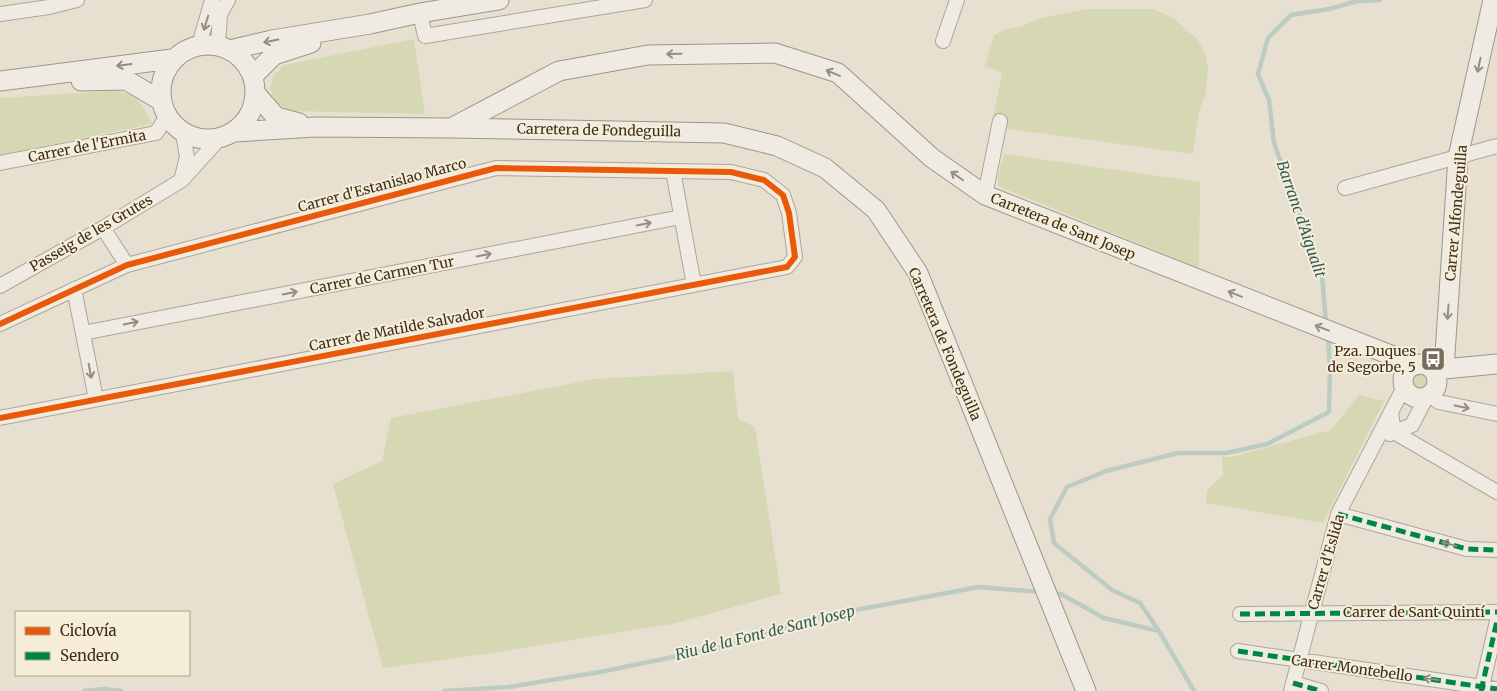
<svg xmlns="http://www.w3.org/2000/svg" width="1497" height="691" font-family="Merriweather,serif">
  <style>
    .green { fill: #d6d7b3 }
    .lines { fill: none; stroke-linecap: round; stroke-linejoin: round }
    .stream { stroke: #bcccc2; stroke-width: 4.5 }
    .street-casing { stroke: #ada599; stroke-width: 16 }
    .secondary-casing { stroke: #9c958a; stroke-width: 21 }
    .street { stroke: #efebe3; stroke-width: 14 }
    .secondary { stroke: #efebe3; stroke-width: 19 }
    .quiet { stroke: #00873e; stroke-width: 5; stroke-dasharray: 10 5; stroke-linecap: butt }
    .cycleway-casing { stroke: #f7eed8; stroke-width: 9 }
    .cycleway { stroke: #e8590c; stroke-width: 6 }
    .oneway { stroke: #968c82 }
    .labels { text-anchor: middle; stroke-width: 4; stroke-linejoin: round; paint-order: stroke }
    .street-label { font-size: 14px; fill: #3d2e20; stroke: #f7eed8 }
    .poi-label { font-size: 14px; fill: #3d2e20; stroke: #f7eed8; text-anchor: end }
    .water-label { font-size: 15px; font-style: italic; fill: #2f5d5a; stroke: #f7eed8 }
  </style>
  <rect width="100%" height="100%" fill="#e7e0d1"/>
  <path class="green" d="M1088,9H1153L1172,17L1198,40L1205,54L1208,68L1206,93L1199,111L1193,154L1009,129L993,118L1002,73L985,66L994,35L1004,30L1022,26L1041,18Z
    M414,39L425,114L289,111L276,102L270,88L274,75L284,65Z
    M113,91C136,92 143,104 152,124L0,155V98Z
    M1004,154L1200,182L1199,268L998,186V175Z
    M733,371L738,419L755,427L781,594L672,624L485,654L383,668L333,484L382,461L391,418L595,379Z
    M1409 381a10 10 0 1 1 20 0a10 10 0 1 1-20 0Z
    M1359,395L1384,401L1323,523L1206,503L1207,490L1223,475L1222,457H1231L1331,430Z"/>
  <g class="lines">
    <path class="stream" d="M1326,324L1322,275L1274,143L1269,100L1258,74L1268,38L1291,15L1329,9L1357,1L1380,0
      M1051,593L1061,594L1104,618L1159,631L1194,691
      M1159,631L1140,603L1112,590L1054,543L1050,519L1067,487L1106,471L1178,453H1226L1267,444L1329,412L1330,367L1328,336
      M84,691L104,689L121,691
      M444,691L509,687L600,672L736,644L818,617L979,587L1041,592"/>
    <defs>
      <path id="street" d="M420,13L425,36L645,0
        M0,14L49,7L77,0
        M943,41L957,0
        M199,45L212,0
        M218,45L220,14L228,0
        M0,163L156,133L166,118
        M673,171L694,285
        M182,177L187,157L183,134
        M1345,188L1497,146
        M985,195L1000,121
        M103,228L127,265
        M0,286L103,228L182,180L219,139
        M74,289L96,399
        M0,324L127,265L496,168L731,172L764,180L783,195L789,213L795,257L787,267L0,418
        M83,333L681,217
        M1429,395L1439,402L1497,414
        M1391,413L1394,432L1497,492
        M1390,434L1412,425L1427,396
        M1338,514L1467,549L1497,550
        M1240,614L1497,612
        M1238,651L1497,689
        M1293,683L1321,691
        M1291,691L1338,514L1404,387
        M1481,691L1497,621"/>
      <path id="secondary" d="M161 92a47 47 0 1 1 94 0a47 47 0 1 1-94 0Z
        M230,50L272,40L370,24L420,13L499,0
        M253,76L274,55L311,43
        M0,81L172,59
        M81,81L126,80L160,100
        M256,94L276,117L299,123
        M455,126L559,71L648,55L775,53L838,73L932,158L985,195L1416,365
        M235,132L315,127L452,128L724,133L777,146L825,168L876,210L918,273L1086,691
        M1403 381a17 17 0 1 1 34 0a17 17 0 1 1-34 0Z
        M1444,369L1458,157L1493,0
        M1435,373L1444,369L1497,364"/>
    </defs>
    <use href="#street" class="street-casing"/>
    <use href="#secondary" class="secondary-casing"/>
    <use href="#street" class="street"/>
    <use href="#secondary" class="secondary"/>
    <path class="quiet" d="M1338,514L1467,549L1497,550
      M1240,614L1497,612
      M1238,651L1497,689
      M1293,683L1321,691
      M1481,691L1497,621"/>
    <defs>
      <path id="cycleway" d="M0,324L127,265L496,168L731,172L764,180L783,195L789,213L795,257L787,267L0,418"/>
    </defs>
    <use href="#cycleway" class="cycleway-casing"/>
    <use href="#cycleway" class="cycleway"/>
  </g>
  <defs><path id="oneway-shaft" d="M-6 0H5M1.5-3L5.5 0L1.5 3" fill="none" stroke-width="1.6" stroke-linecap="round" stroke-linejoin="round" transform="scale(1.25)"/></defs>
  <g class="oneway">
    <use href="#oneway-shaft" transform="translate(206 23) rotate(107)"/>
    <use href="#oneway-shaft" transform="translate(271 41) rotate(169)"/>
    <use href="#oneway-shaft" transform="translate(674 54) rotate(179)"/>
    <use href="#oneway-shaft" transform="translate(124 65) rotate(173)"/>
    <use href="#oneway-shaft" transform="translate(1479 65) rotate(102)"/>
    <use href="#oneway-shaft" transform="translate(833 73) rotate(-157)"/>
    <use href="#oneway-shaft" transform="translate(957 176) rotate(-145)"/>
    <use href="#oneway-shaft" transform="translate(644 224) rotate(-11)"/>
    <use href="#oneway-shaft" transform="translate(484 255) rotate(-11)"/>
    <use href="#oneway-shaft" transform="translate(290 293) rotate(-11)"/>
    <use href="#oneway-shaft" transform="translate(1235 294) rotate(-158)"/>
    <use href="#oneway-shaft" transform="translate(1448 312) rotate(94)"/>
    <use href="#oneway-shaft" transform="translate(131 323) rotate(-11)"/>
    <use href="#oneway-shaft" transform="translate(1322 328) rotate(-159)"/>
    <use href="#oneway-shaft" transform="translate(90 371) rotate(79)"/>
    <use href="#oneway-shaft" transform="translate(1462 407) rotate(12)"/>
    <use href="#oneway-shaft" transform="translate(1449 544) rotate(-165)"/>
    <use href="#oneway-shaft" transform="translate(1431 679) rotate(-172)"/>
  </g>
  <defs>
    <symbol id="bus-square" viewBox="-11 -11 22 22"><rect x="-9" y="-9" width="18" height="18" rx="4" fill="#786c5e" stroke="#f7eed8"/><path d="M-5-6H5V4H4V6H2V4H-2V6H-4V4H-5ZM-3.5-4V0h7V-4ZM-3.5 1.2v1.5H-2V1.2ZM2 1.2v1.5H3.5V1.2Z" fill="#fff"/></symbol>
  </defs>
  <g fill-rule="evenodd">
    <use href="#bus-square" x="1419" y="345" width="28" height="28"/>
  </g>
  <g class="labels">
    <g class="street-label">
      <text transform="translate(599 130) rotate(1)" y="5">Carretera de Fondeguilla</text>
      <text transform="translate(87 146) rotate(-11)" y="5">Carrer de l'Ermita</text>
      <text transform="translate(382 185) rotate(-15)" y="5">Carrer d'Estanislao Marco</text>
      <text transform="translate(1456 213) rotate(-85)" y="5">Carrer Alfondeguilla</text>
      <text transform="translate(1063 226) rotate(22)" y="5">Carretera de Sant Josep</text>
      <text transform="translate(91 233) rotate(-30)" y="5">Passeig de les Grutes</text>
      <text transform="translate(382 275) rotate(-11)" y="5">Carrer de Carmen Tur</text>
      <text transform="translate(397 329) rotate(-11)" y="5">Carrer de Matilde Salvador</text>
      <text transform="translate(945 344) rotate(67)" y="5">Carretera de Fondeguilla</text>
      <text transform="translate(1326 562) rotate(-74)" y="5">Carrer d'Eslida</text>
      <text x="1414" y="617">Carrer de Sant Quintí</text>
      <text transform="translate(1352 668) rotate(8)" y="5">Carrer Montebello</text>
    </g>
    <g class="poi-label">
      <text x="1416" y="356">Pza. Duques<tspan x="1416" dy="16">de Segorbe, 5</tspan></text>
    </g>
    <g class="water-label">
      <text transform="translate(1301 219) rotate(71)" y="5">Barranc d'Aigualit</text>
      <text transform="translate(765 633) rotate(-14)" y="5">Riu de la Font de Sant Josep</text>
    </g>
  </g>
  <rect x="15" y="611" width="175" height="65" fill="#f7eed8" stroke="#ada18e"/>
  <rect x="25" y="627" width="25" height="8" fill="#e8590c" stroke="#ada18e"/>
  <text x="60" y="636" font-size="15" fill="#3d2e20">Ciclovía</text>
  <rect x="25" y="652" width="25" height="8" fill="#00873e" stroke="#ada18e"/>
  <text x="60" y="661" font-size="15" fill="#3d2e20">Sendero</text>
</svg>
